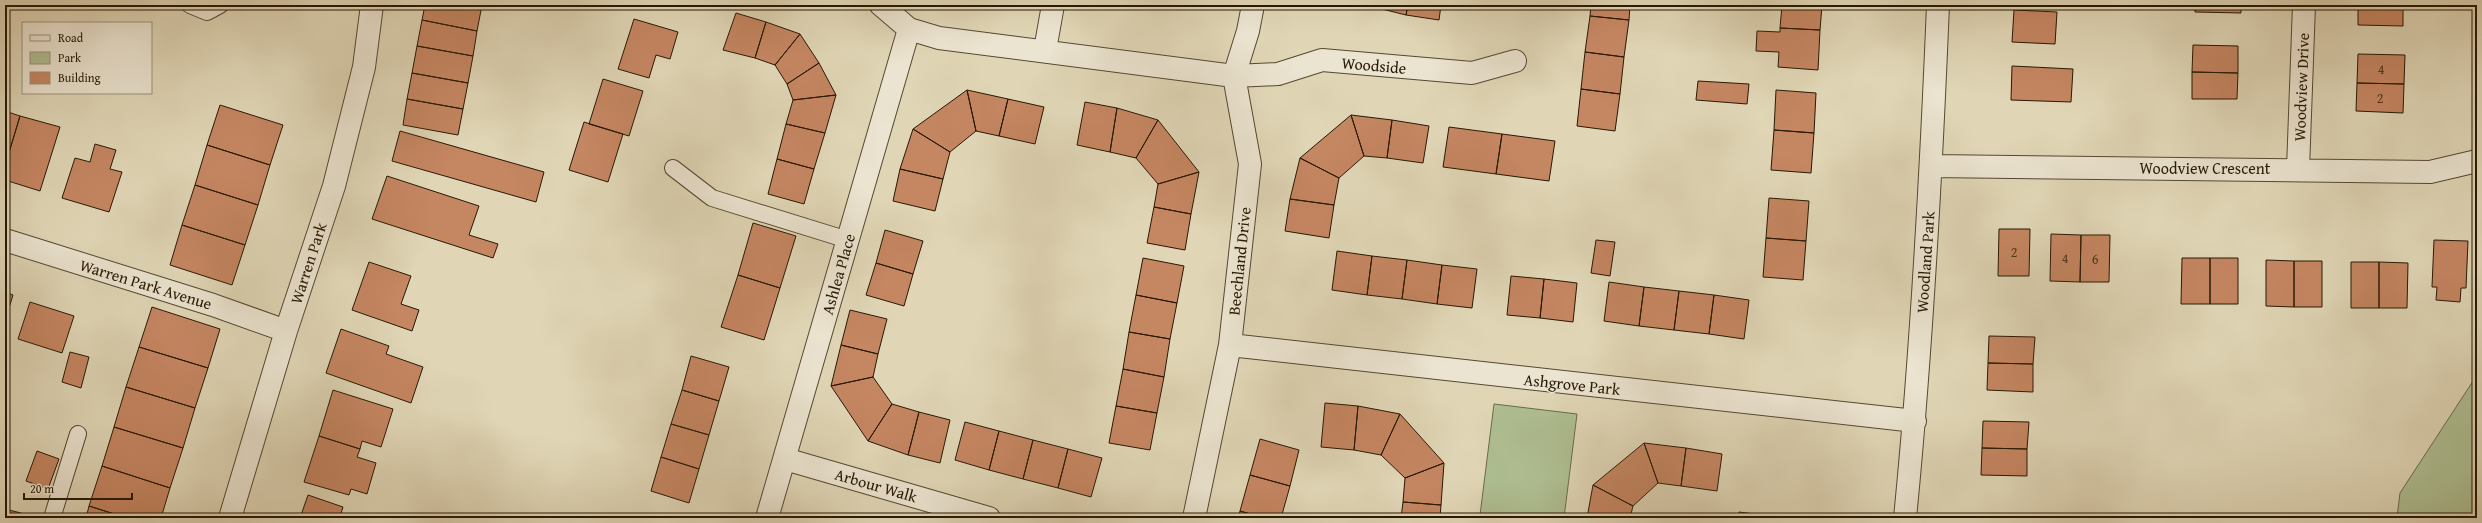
<svg xmlns="http://www.w3.org/2000/svg" width="2482" height="523" font-family="'Gentium Book Plus',serif">
  <style>
    .green { fill: #aebe91; stroke: #6a6b4a }
    .building { fill: #c58662; stroke: #271804 }
    .lines { fill: none; stroke-linecap: round; stroke-linejoin: round }
    .service-casing { stroke: #554830; stroke-width: 18 }
    .pedestrian-casing { stroke: #554830; stroke-width: 24 }
    .minor-casing { stroke: #554830; stroke-width: 24 }
    .service { stroke: #ebe4d0; stroke-width: 16 }
    .pedestrian { stroke: #ebe4d0; stroke-width: 22 }
    .minor { stroke: #ebe4d0; stroke-width: 22 }
    .labels { text-anchor: middle; stroke-width: 3; stroke-linejoin: round; paint-order: stroke }
    .number-label { font-size: 14px; fill: #4e341c }
    .street-label { font-size: 16px; fill: #271804; stroke: #ebe4d0 }
  </style>
  <rect width="100%" height="100%" fill="#e0d6b6"/>
  <filter id="stains"><feTurbulence type="fractalNoise" baseFrequency=".005" numOctaves="4"/><feColorMatrix values="0 0 0 0 .2 0 0 0 0 .09 0 0 0 0 .02 0 0 0 .5 -.17"/></filter>
  <radialGradient id="worn" r=".72"><stop offset=".6" stop-color="#630" stop-opacity="0"/><stop offset="1" stop-color="#630" stop-opacity=".3"/></radialGradient>
  <path class="green" d="M2477,375V518H2397L2400,493Z
    M1494,404L1577,414L1564,518H1505L1480,515Z"/>
  <path class="building" d="M425,5H482L477,31L422,20Z
    M1366,5H1408L1406,15Z
    M1408,5H1441L1439,20L1406,15Z
    M1591,5H1630L1629,20L1590,16Z
    M1782,5H1822L1820,30L1780,28Z
    M2195,5H2241V13L2195,12Z
    M2358,5H2403V26L2358,25Z
    M2014,10L2057,12L2055,44L2012,42Z
    M736,13L766,22L755,58L723,50Z
    M1590,16L1629,20L1624,57L1585,52Z
    M634,19L678,32L670,59L656,55L649,78L618,69Z
    M422,20L477,31L473,56L417,46Z
    M766,22L800,34L775,65L755,58Z
    M1780,28L1820,30L1818,70L1778,67L1779,52L1756,51L1757,31L1780,32Z
    M800,34L819,63L787,84L775,65Z
    M2193,45L2238,46V73L2192,72Z
    M417,46L473,56L468,83L412,73Z
    M1585,52L1624,57L1620,94L1581,89Z
    M2358,54L2405,55L2404,84L2357,83Z
    M819,63L836,95L793,100L787,84Z
    M2012,66L2073,69L2071,102L2011,100Z
    M2192,72L2238,73L2237,99H2192Z
    M412,73L468,83L463,109L407,99Z
    M603,79L643,91L629,136L589,124Z
    M1698,81L1749,84L1747,104L1696,100Z
    M2357,83L2404,84L2403,113L2356,111Z
    M1581,89L1620,94L1615,131L1577,126Z
    M967,90L976,131L950,152L913,129Z
    M967,90L1008,99L999,136L976,131Z
    M1776,90L1816,93L1814,133L1774,130Z
    M836,95L825,133L786,124L793,100Z
    M407,99L463,109L458,135L403,125Z
    M1008,99L1044,107L1035,144L999,136Z
    M1085,102L1117,108L1110,152L1077,145Z
    M220,105L283,125L270,165L207,145Z
    M1117,108L1158,120L1136,158L1110,152Z
    M5,111L20,116L5,166Z
    M1351,115L1364,156L1339,178L1300,158Z
    M1351,115L1392,120L1387,158L1364,156Z
    M20,116L60,127L40,191L5,180V166Z
    M1158,120L1199,172L1158,184L1136,158Z
    M1392,120L1429,126L1423,163L1387,158Z
    M584,122L623,134L608,182L569,170Z
    M786,124L825,133L814,169L777,159Z
    M1449,127L1502,134L1496,174L1443,167Z
    M913,129L950,152L943,179L900,169Z
    M1774,130L1814,133L1811,173L1771,170Z
    M400,131L544,172L536,202L392,161Z
    M1502,134L1555,141L1549,181L1496,174Z
    M95,144L116,150L110,169L122,172L109,212L62,198L75,158L90,162Z
    M207,145L270,165L258,205L195,185Z
    M1300,158L1339,178L1334,205L1290,199Z
    M777,159L814,169L804,204L768,194Z
    M900,169L943,179L935,211L893,201Z
    M1199,172L1191,214L1154,207L1158,184Z
    M387,176L479,206L469,235L498,244L493,258L372,219Z
    M195,185L258,205L245,245L182,225Z
    M1769,198L1809,201L1806,241L1766,238Z
    M1290,199L1334,205L1329,238L1285,231Z
    M1154,207L1191,214L1185,250L1147,243Z
    M753,223L796,236L780,288L738,275Z
    M182,225L245,245L232,285L170,265Z
    M1999,229H2030L2029,276H1998Z
    M885,230L923,241L913,274L876,263Z
    M2051,234L2081,235L2080,282L2050,281Z
    M2081,235H2110L2109,282H2080Z
    M1766,238L1806,241L1803,280L1763,277Z
    M1596,240L1615,242L1610,276L1591,273Z
    M2434,240L2468,241L2466,288H2461L2460,302L2436,300L2437,287H2432Z
    M1337,251L1372,256L1367,295L1332,290Z
    M1372,256L1407,260L1402,299L1367,295Z
    M1143,258L1184,266L1177,303L1136,295Z
    M2182,258H2210V304H2181Z
    M2210,258H2238V304H2210Z
    M1407,260L1442,265L1437,304L1402,299Z
    M2266,260L2294,261V307L2266,306Z
    M2294,261H2322V307H2294Z
    M369,262L411,276L401,304L419,310L412,331L352,310Z
    M2351,262H2379V308H2351Z
    M2379,262L2408,263L2407,308H2379Z
    M876,263L913,274L904,306L866,295Z
    M1442,265L1477,269L1472,308L1437,304Z
    M738,275L780,288L764,340L721,327Z
    M1511,276L1544,279L1540,318L1507,315Z
    M1544,279L1577,283L1573,322L1540,318Z
    M1609,282L1644,287L1639,326L1604,321Z
    M1644,287L1679,291L1674,330L1639,326Z
    M1679,291L1714,295L1709,334L1674,330Z
    M5,292L13,295L5,321Z
    M1136,295L1177,303L1170,339L1129,332Z
    M1714,295L1749,300L1744,339L1709,334Z
    M30,302L74,316L62,353L18,339Z
    M152,307L220,329L208,368L139,347Z
    M850,310L887,319L878,354L841,345Z
    M341,329L389,346L386,354L423,367L411,403L326,373Z
    M1129,332L1170,339L1164,377L1123,369Z
    M1989,336L2035,337L2033,364L1988,363Z
    M841,345L878,354L873,377L831,386Z
    M139,347L208,368L195,408L126,387Z
    M70,352L89,357L81,388L62,382Z
    M691,356L729,367L719,401L682,390Z
    M1988,363L2033,364V392L1987,390Z
    M1123,369L1164,377L1157,413L1116,406Z
    M873,377L892,404L868,441L831,386Z
    M126,387L195,408L183,448L114,427Z
    M333,390L393,409L381,447L362,441L360,449L319,436Z
    M682,390L719,401L709,435L671,424Z
    M1325,403L1358,406L1354,450L1321,447Z
    M892,404L919,412L908,455L868,441Z
    M1116,406L1157,413L1150,450L1109,443Z
    M1358,406L1400,414L1381,455L1354,450Z
    M919,412L950,420L940,463L908,455Z
    M1400,414L1444,463L1405,478L1381,455Z
    M1983,421L2029,422L2027,449L1982,448Z
    M965,422L999,431L989,470L955,460Z
    M671,424L709,435L699,469L661,457Z
    M114,427L183,448L170,488L102,466Z
    M999,431L1033,440L1023,479L989,470Z
    M319,436L360,449L357,457L376,463L367,494L351,489L349,495L304,482Z
    M1260,439L1299,450L1290,486L1250,475Z
    M1033,440L1068,449L1058,488L1023,479Z
    M1644,443L1658,483L1633,506L1593,485Z
    M1644,443L1686,448L1681,486L1658,483Z
    M1686,448L1722,454L1717,491L1681,486Z
    M1982,448L2027,449V476L1981,475Z
    M1068,449L1102,458L1091,497L1058,488Z
    M37,451L59,459L48,489L26,481Z
    M661,457L699,469L689,503L651,491Z
    M1444,463L1441,505L1403,502L1405,478Z
    M102,466L170,488L161,518H127L89,506Z
    M1250,475L1290,486L1281,518H1264L1240,511Z
    M1593,485L1633,506L1630,518H1587Z
    M308,495L343,507L340,517L343,518H300Z
    M1403,502L1441,505L1440,518H1401Z
    M89,506L127,518H86Z
    M5,509L21,513L20,518H5Z
    M1240,511L1264,518H1238Z
    M1739,512L1779,517V518H1739Z"/>
  <g class="lines">
    <defs>
      <path id="service" d="M190,5L207,12L220,5
        M673,168L712,198L848,240
        M52,518L78,434"/>
      <path id="pedestrian" d="M785,459L989,518"/>
      <path id="minor" d="M881,5L909,29L939,38L1234,76L1278,74L1322,60L1472,73L1515,61
        M1045,50L1053,5
        M1931,166L2430,172L2477,161
        M2298,169L2304,5
        M5,240L213,305L286,331
        M1230,345L1915,421
        M230,518L286,331L334,186L364,67L372,5
        M767,518L909,29
        M1194,518L1230,345L1250,164L1234,76L1248,31L1253,5
        M1905,518C1922,347 1931,176 1938,5"/>
    </defs>
    <use href="#service" class="service-casing"/>
    <use href="#pedestrian" class="pedestrian-casing"/>
    <use href="#minor" class="minor-casing"/>
    <use href="#service" class="service"/>
    <use href="#pedestrian" class="pedestrian"/>
    <use href="#minor" class="minor"/>
  </g>
  <g class="labels">
    <g class="number-label">
      <text x="2381" y="74">4</text>
      <text x="2380" y="103">2</text>
      <text x="2014" y="257">2</text>
      <text x="2065" y="263">4</text>
      <text x="2095" y="264">6</text>
    </g>
    <g class="street-label">
      <text transform="translate(1374 65) rotate(5)" y="6">Woodside</text>
      <text transform="translate(2301 87) rotate(-88)" y="6">Woodview Drive</text>
      <text x="2205" y="174">Woodview Crescent</text>
      <text transform="translate(1239 261) rotate(-84)" y="6">Beechland Drive</text>
      <text transform="translate(1925 262) rotate(-86)" y="6">Woodland Park</text>
      <text transform="translate(308 263) rotate(-72)" y="6">Warren Park</text>
      <text transform="translate(838 274) rotate(-74)" y="6">Ashlea Place</text>
      <text transform="translate(146 284) rotate(17)" y="6">Warren Park Avenue</text>
      <text transform="translate(1572 384) rotate(6)" y="6">Ashgrove Park</text>
      <text transform="translate(876 485) rotate(16)" y="6">Arbour Walk</text>
    </g>
  </g>
  <rect width="2482" height="523" fill="none" stroke="#e0d6b6" stroke-width="20"/>
  <rect x="6" y="6" width="2470" height="511" fill="none" stroke="#271804" stroke-width="2"/>
  <rect x="10" y="10" width="2462" height="503" fill="none" stroke="#271804"/>
  <rect x="22" y="22" width="130" height="72" fill="#ebe4d0" stroke="#9d927e"/>
  <rect x="30" y="35" width="20" height="6" fill="#ebe4d0" stroke="#9d927e"/>
  <text x="58" y="42" font-size="12" fill="#271804">Road</text>
  <rect x="30" y="52" width="20" height="12" fill="#aebe91" stroke="#9d927e"/>
  <text x="58" y="62" font-size="12" fill="#271804">Park</text>
  <rect x="30" y="72" width="20" height="12" fill="#c58662" stroke="#9d927e"/>
  <text x="58" y="82" font-size="12" fill="#271804">Building</text>
  <path d="M24 493v6h108v-6" fill="none" stroke="#271804" stroke-width="2"/>
  <text x="30" y="493" font-size="12" fill="#271804" stroke="#ebe4d0" stroke-width="3" paint-order="stroke">20 m</text>
  <rect width="100%" height="100%" filter="url(#stains)"/>
  <rect width="100%" height="100%" fill="url(#worn)"/>
</svg>
